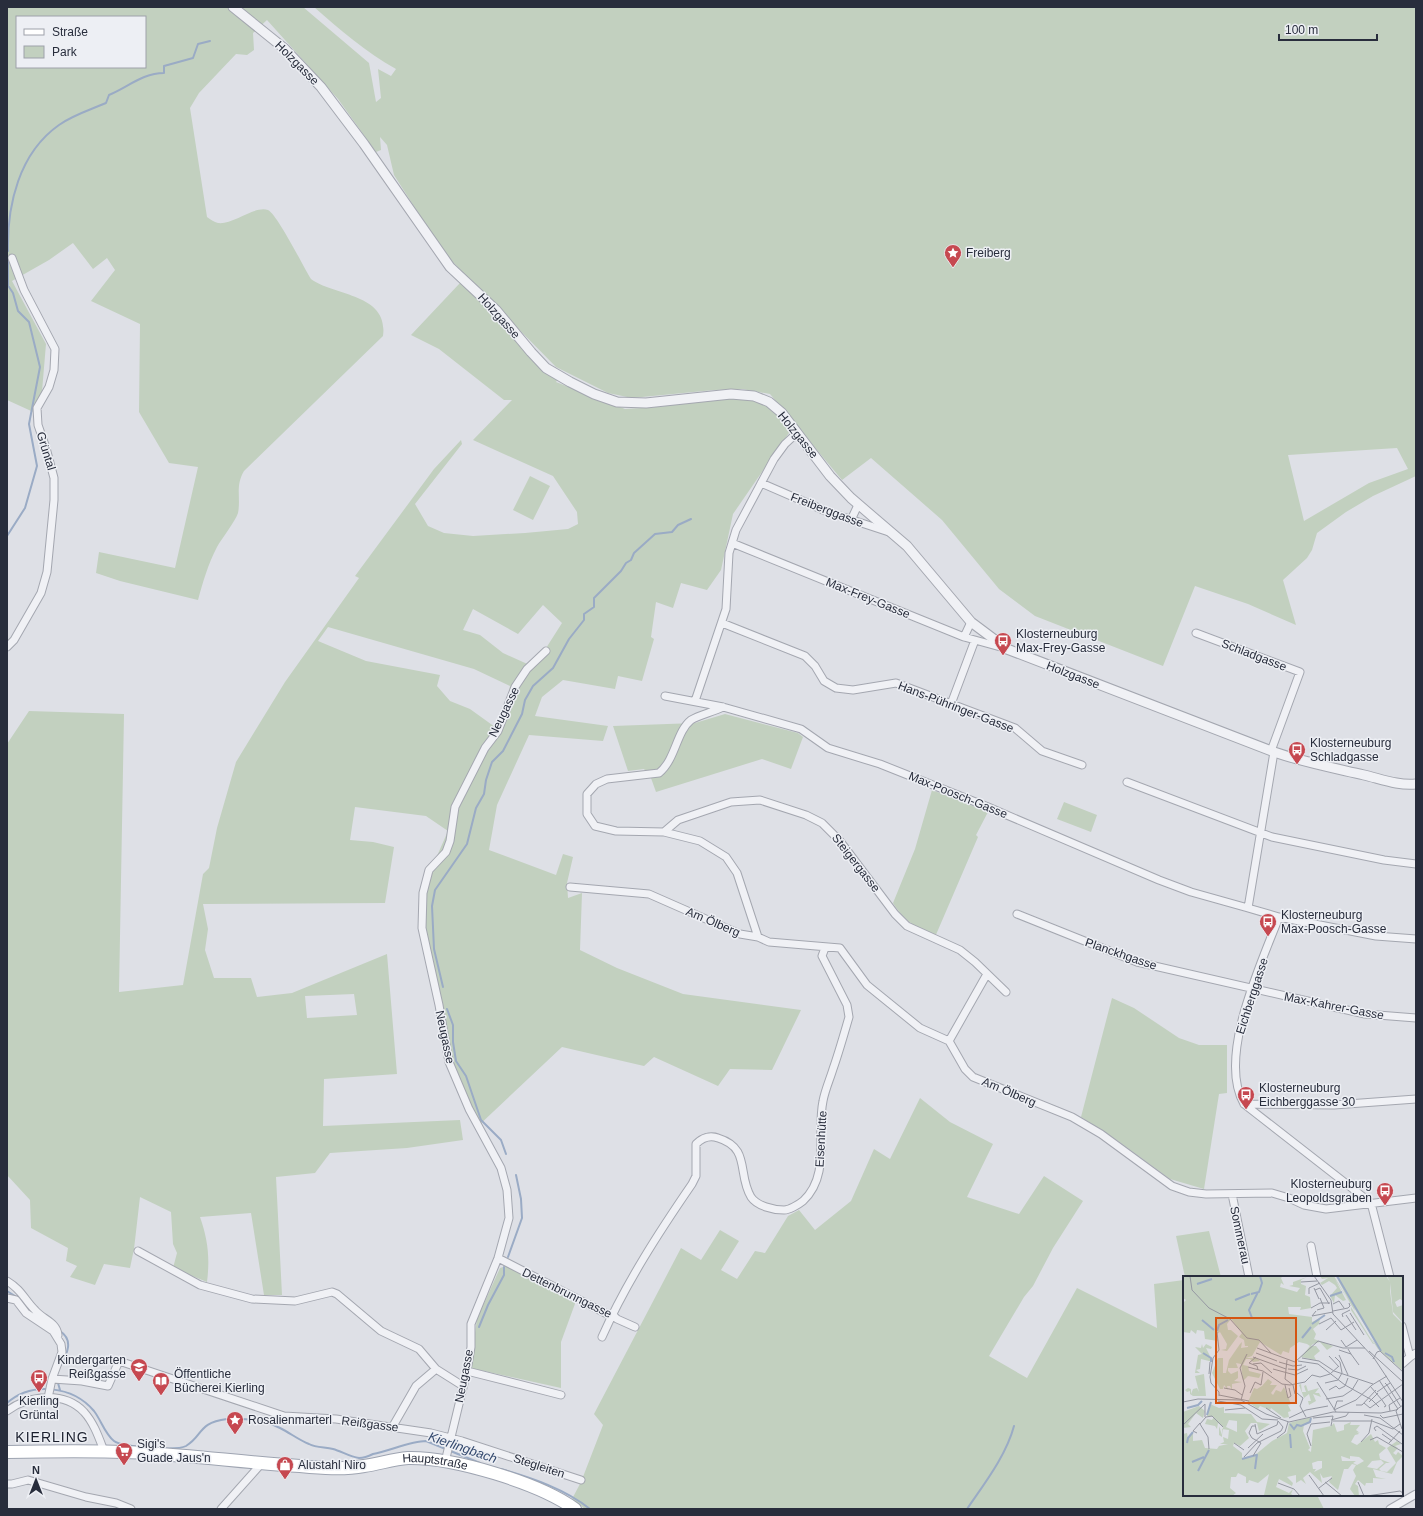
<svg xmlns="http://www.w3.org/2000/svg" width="1423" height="1516" font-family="Arial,sans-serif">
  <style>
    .green { fill: #c2d0bf; fill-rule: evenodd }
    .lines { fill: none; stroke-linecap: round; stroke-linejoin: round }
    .stream { stroke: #9aabc5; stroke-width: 2 }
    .minor-casing { stroke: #a4a7b0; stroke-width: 9 }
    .tertiary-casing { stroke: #a4a7b0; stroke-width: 11 }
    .primary-casing { stroke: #9ea4b1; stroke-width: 14 }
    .minor { stroke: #f0f1f5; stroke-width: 7 }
    .tertiary { stroke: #f0f1f5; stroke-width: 9 }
    .primary { stroke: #fff; stroke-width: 12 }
    .labels { text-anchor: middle; stroke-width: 3; stroke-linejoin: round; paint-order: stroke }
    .street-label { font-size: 12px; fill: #282d3c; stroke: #edeff4 }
    .poi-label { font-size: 12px; fill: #282d3c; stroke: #edeff4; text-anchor: start }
    .water-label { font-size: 13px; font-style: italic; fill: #34496e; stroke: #edeff4 }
    .quarter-label { font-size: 14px; letter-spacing: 1px; fill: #1a1f2d; stroke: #edeff4 }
    .inset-river { fill: none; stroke: #9aabc5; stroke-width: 2 }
    .inset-road { fill: none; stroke: #9598a2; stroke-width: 1 }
    .view { fill: #d55511; fill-opacity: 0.15; stroke: #d55511; stroke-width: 2 }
    .inset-edge { fill: none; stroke: #282d3c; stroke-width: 2 }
  </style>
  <rect width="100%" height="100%" fill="#dee0e6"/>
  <path class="green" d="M7,7H303L369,63L376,102L381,98L378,69L391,76L396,69C366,52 340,30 314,7H1416V476L1373,496L1346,512L1317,533L1312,550L1307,558L1283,580L1296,625L1248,604L1195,586L1163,666L1035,616L999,589L942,520L871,458L842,480L770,394L742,389L714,390L632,398L608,393L556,367L443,252L394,175L387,145L380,137L381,150L376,152L338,99L267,20L253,33L254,50L247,55L236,54L199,93L190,108L207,217C210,219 214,222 218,223C233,225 255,205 268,210C277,214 304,268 311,279C333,296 389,293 383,336L244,471C235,486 241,498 238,513C235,522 222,538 217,547C208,564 203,582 198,600L120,581L96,573L99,552L175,568L198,467L169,463L139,412L140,324L91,301L115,270L107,258L93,269L73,243L49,260L12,281L46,344L40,415L7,400ZM17,17H145V67H17ZM1397,448L1408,469L1369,483L1304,521L1288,455Z
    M460,283L477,296L558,379L556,382L625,409L657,407L729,398L753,399L767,404L778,413L791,430L733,514L721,570L707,590L681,583L673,608L656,602L651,637L654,639L642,681L618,676L615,689L563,680L542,697L535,716L608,726L603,741L529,735L497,805L489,850L556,875L563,854L573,857L567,883L568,898L582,893L580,950L617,968L683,994L801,1010L772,1070L730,1069L718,1086L654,1057L644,1066L562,1047L477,1127L465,1109L446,1065L421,928L426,870L437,856L448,831L426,816L355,807L350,840L373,842L394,847L385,903L203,904L208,929L205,950L214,978H251L257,997L292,993L387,954L397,1074L324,1079L323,1126L460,1120L463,1140L407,1148L330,1153L315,1173L276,1177L282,1295H264L251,1213L200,1217C208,1240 210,1258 207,1282L173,1268L177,1253L173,1244L171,1212L140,1197L134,1249L130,1268L104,1264L95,1285L70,1277L77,1266L66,1261L68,1248L31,1228L30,1200L7,1175V744L29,711L124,714L119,992L183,985L203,874L209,868L217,828L236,762L285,682L359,578L355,576L434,469L461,440L462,444L415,504L428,526L444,533L473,536L525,533L568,529L578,524L577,512L553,476L473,440L512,400H504L439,349L411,335ZM543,605L562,623L534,667L503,653L480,635L463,630L473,609L518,634ZM328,627L474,669L510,686L506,706L495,727L470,709L450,701L437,686L440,675L366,661L318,641ZM354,994L357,1015L307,1018L305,996Z
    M530,476L550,486L533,520L513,510Z
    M725,714L798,733L803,737L791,769L762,759L656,792L651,778L644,769L628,771L613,726L695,723Z
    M932,790L988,812L976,835L978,837L935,937C917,928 904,921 893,903L915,849Z
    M1064,802L1097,815L1091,832L1057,819Z
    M1112,998L1134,1008L1179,1038L1199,1045H1227V1093L1219,1094L1204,1189L1170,1179L1118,1141L1081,1117Z
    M920,1098L950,1122L993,1144L967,1197L1019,1214L1044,1176L1083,1201L1053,1248L1033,1286L1024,1297L989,1356L1027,1378L1077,1288L1157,1328L1154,1284L1184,1280V1495H1317L1324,1509H585L572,1499L581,1482L603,1425L594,1414L681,1248L701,1260L720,1230L739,1241L721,1270L737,1279L755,1251L765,1253L788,1216L799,1210L815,1230L851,1201L874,1149L890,1159Z
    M1209,1231L1221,1277H1185L1176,1236Z
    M506,1266L576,1301L561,1342V1388L470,1368L477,1319L500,1268Z"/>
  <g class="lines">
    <path class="stream" d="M8,251C7,205 19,153 59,125C73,115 90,110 106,103L109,95C128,87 143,73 164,73V66L193,58L198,44L210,41
      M8,259V286
      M7,284L13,293L18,311L29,322L40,367L29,424L37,466L25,508L7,536
      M443,987L434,949L432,906L435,890L467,844L476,808L484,794L486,780L492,762L503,751L522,714L525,700L533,686L553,668L569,639L584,620V614L594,607V598L621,571L626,563L631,560L634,553L655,534L672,532L678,525L691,519
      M447,1009L453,1025V1042L456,1061L466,1076L481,1120L501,1140L506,1154
      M508,1257L522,1218L521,1199L516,1175
      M7,1291L23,1301L34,1315
      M479,1327L488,1305L504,1275V1267
      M60,1331C74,1340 67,1354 61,1365
      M58,1383L60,1390
      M7,1403C32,1381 73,1386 94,1411C101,1420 105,1434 114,1441C122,1447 177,1451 186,1446C204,1435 197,1423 227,1419C245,1418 264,1420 280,1428C290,1433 299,1440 309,1444C316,1448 325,1447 333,1449C341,1451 350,1457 359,1458C363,1458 369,1456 373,1454C389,1451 411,1441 426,1441L480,1463
      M501,1469C532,1478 565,1489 590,1509
      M967,1509C984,1484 1006,1456 1014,1426"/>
    <defs>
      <path id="minor" d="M761,483L828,512L892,533
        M851,520L858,505
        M732,543L964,637L1004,648
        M722,623L805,656L815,666L824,681L836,688L853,690L896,683L1015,728L1042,751L1082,765
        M1196,633L1300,672L1271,751
        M964,637L971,622
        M7,647L14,640L41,593L47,572L54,500V478L46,448L38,425L37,408L49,387L54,370L55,349L24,290L12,258
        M665,696L723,707L801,729L828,748L880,764L988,807L1159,880L1191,892L1248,908
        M695,701L726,609L729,553L736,530L774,459L785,444L797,433
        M951,704L975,640
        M723,707C713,712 699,715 691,720C676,732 676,759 659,773L607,779L596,784L587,794V814L595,826L616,831L664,832L700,841L726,857L737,873L758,937
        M1274,752L1248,908L1279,917C1261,964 1217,1057 1244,1104L1371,1203
        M1127,782L1272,837L1384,860L1416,864
        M664,832L678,820L731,802L760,800L806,815L822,823L840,841L895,914L907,926L960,950L975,962L1006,992
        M570,887L649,894L740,934L758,937L769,942L840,948L867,985L920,1028L949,1041L965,1069L973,1077L1072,1117L1101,1134L1172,1186L1189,1192L1206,1194L1272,1193L1289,1198L1304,1205L1326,1209L1416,1198
        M1017,914L1137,962L1338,1008L1365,1014L1416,1018
        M1279,917L1376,936L1416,939
        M949,1041L987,974
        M1244,1104L1334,1105L1416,1099
        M1232,1194L1249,1277
        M1371,1203L1390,1277
        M1311,1246L1317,1277
        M138,1251L200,1285L252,1299L295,1301L332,1292L337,1294L381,1331L419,1349L436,1369L463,1386
        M498,1258L607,1314H612L617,1319L635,1327
        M7,1281C22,1290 24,1299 35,1310C42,1319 57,1322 58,1335
        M7,1298L16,1300L26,1313L53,1331L61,1344L62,1352L52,1379L48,1398
        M1402,1326L1410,1357L1416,1353
        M602,1337C626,1283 659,1232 692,1184L696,1176V1144C702,1138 710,1135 718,1138C751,1148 737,1174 751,1197C757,1206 773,1210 784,1210C789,1210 798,1205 803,1201C831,1175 816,1134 823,1101C825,1090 830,1079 833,1069C839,1052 844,1034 849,1017L847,1005L822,956L825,948
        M1402,1364L1410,1357
        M467,1371L561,1395
        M52,1379L82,1381L108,1386L119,1361L284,1416L336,1419L431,1433L462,1441L581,1480
        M7,1411C28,1395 64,1391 84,1412C94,1423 99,1438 104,1451
        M393,1426L416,1386L436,1369
        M445,1462L467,1371L471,1347V1324L498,1258L509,1218L507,1190L501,1168L469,1109L449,1062L439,1005L422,928L423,893L429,870L446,852L450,841L455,807L485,748L498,731L515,687L527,669L546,651
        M7,1484H12L28,1480L86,1497L116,1503L131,1509
        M221,1509L262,1463
        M1390,1509L1416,1494"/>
      <path id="tertiary" d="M233,7L285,49L321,87L364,144L450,267L496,310L531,352L546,368L570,382L594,394L617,402L646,403L731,394L754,396L769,402L782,413L830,476L851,498L907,546L971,622L1007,649L1274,752C1303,762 1334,768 1364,775C1381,779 1399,786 1416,784"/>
      <g id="primary">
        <path id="s1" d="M7,1452C53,1451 100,1450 146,1453C198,1456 249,1463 300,1466C321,1468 343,1470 364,1466C379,1464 393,1459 408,1458C453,1457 539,1483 575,1509"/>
      </g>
    </defs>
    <use href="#minor" class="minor-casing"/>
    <use href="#tertiary" class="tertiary-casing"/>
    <use href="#primary" class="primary-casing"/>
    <use href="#minor" class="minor"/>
    <use href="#tertiary" class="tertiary"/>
    <use href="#primary" class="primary"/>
  </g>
  <defs>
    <symbol id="sight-pin" viewBox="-11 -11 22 30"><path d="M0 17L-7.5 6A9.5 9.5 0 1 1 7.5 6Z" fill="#c64850" stroke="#edeff4"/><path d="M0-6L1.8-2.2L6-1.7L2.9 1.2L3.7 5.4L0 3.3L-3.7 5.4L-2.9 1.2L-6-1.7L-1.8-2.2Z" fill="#fff"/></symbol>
    <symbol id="bus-pin" viewBox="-11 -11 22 30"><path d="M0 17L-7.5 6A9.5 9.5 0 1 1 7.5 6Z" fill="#c64850" stroke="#edeff4"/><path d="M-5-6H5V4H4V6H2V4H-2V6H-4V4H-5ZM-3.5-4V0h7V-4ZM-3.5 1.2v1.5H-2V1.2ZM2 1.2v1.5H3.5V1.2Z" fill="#fff"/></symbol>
    <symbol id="school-pin" viewBox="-11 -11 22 30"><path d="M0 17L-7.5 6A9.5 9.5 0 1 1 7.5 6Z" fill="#c64850" stroke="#edeff4"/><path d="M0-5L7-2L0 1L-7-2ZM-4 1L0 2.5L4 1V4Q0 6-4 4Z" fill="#fff"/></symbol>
    <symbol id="library-pin" viewBox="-11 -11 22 30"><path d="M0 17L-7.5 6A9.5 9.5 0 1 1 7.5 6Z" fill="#c64850" stroke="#edeff4"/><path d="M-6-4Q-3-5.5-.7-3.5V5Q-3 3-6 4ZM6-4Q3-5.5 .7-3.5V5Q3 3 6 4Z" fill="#fff"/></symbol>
    <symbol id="supermarket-pin" viewBox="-11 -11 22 30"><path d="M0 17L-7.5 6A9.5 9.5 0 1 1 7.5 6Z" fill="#c64850" stroke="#edeff4"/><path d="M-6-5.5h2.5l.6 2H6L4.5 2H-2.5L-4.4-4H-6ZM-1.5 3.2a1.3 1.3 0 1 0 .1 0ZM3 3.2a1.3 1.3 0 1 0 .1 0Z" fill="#fff"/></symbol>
    <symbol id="shop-pin" viewBox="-11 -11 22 30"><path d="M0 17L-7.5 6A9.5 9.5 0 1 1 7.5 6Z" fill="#c64850" stroke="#edeff4"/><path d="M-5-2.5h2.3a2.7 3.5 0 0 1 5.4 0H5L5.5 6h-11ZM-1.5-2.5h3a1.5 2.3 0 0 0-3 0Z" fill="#fff"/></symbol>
  </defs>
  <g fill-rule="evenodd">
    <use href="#sight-pin" x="943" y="243" width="20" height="27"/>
    <use href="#bus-pin" x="993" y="631" width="20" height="27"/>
    <use href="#bus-pin" x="1287" y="740" width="20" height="27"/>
    <use href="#bus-pin" x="1258" y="912" width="20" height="27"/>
    <use href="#bus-pin" x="1236" y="1085" width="20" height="27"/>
    <use href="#bus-pin" x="1375" y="1181" width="20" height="27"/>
    <use href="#school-pin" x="129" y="1357" width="20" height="27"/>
    <use href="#bus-pin" x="29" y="1368" width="20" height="27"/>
    <use href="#library-pin" x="151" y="1371" width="20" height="27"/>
    <use href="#sight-pin" x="225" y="1410" width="20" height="27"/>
    <use href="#supermarket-pin" x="114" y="1441" width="20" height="27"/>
    <use href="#shop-pin" x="275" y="1455" width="20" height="27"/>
  </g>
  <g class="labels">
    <g class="street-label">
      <text transform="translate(297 63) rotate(45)" y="4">Holzgasse</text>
      <text transform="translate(499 316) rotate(48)" y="4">Holzgasse</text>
      <text transform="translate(798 435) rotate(51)" y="4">Holzgasse</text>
      <text transform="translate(46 451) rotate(73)" y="4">Grüntal</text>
      <text transform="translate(827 510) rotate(21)" y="4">Freiberggasse</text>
      <text transform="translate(868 598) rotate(22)" y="4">Max-Frey-Gasse</text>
      <text transform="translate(1254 655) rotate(21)" y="4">Schladgasse</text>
      <text transform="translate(1073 675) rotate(21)" y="4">Holzgasse</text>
      <text transform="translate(956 707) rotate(21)" y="4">Hans-Pühringer-Gasse</text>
      <text transform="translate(504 712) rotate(-64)" y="4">Neugasse</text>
      <text transform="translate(958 795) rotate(22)" y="4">Max-Poosch-Gasse</text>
      <text transform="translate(856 863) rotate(52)" y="4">Steigergasse</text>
      <text transform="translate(713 922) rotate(23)" y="4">Am Ölberg</text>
      <text transform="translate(1121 954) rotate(19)" y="4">Planckhgasse</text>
      <text transform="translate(1252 996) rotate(-72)" y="4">Eichberggasse</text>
      <text transform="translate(1334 1006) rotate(11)" y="4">Max-Kahrer-Gasse</text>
      <text transform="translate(445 1037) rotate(78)" y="4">Neugasse</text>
      <text transform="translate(1009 1092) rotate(23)" y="4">Am Ölberg</text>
      <text transform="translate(821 1139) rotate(-87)" y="4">Eisenhütte</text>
      <text transform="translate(1240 1235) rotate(78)" y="4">Sommerau</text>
      <text transform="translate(567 1293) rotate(26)" y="4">Dettenbrunngasse</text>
      <text transform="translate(464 1376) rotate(-79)" y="4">Neugasse</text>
      <text transform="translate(370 1424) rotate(7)" y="4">Reißgasse</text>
      <text dy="4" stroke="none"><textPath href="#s1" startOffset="430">Hauptstraße</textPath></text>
      <text transform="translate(539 1466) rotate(18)" y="4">Stegleiten</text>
    </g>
    <g class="poi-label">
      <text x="966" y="257">Freiberg</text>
      <text x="1016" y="638">Klosterneuburg<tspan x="1016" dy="14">Max-Frey-Gasse</tspan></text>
      <text x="1310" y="747">Klosterneuburg<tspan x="1310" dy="14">Schladgasse</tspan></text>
      <text x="1281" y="919">Klosterneuburg<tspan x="1281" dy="14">Max-Poosch-Gasse</tspan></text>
      <text x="1259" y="1092">Klosterneuburg<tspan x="1259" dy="14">Eichberggasse 30</tspan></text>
      <text x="1372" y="1188" text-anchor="end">Klosterneuburg<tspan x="1372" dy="14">Leopoldsgraben</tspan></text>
      <text x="126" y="1364" text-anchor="end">Kindergarten<tspan x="126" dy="14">Reißgasse</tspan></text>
      <text x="174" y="1378">Öffentliche<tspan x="174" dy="14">Bücherei Kierling</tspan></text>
      <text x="39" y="1405" text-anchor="middle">Kierling<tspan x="39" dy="14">Grüntal</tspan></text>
      <text x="248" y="1424">Rosalienmarterl</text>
      <text x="137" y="1448">Sigi's<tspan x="137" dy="14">Guade Jaus'n</tspan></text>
      <text x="298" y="1469">Alustahl Niro</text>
    </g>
    <g class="water-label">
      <text transform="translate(463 1447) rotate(19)" y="5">Kierlingbach</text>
    </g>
    <g class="quarter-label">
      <text x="52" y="1442">KIERLING</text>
    </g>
  </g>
  <g transform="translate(1183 1276)">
    <rect width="220" height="220" fill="#dee0e6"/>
    <path d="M0,0H100L98,2L101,9L98,7L97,11L114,16L117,12L106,10L110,9V6L124,1L118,4V8L123,10L122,19L127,21L128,32L117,34L118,31H105L106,38L129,41V46L137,42L136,48L130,53L133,58L131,63L150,70L144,74L137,66L130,68L128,70H133L137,75L131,80L133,84L118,81L127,70L124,68L116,66L107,72L106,77L100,75L98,79L77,66L69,80L63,82H74L77,85L70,86L67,83H63L60,89L65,90L66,95L78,98L76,102L65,100L60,105L58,88L53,87L55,92H45V95L48,98L55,95V102L51,105L59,106L49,108V114L47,110H44L45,114L41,109L40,113H37L29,97L35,82H40V97H43L46,84L57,68L59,66L58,72L65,71V70H62L61,64L56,61L59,57L48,43L44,48L45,54H48L55,60L44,75L38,74L43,73L44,68L37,56L34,58L35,65L22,63L21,55L14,54L13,58L8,54L7,57L0,56V27L3,24L0,22ZM137,0H151L167,27L153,0H203L207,6L204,0H219L220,25L217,23L212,26L214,31L220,29V47L210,36L207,7V15L210,38L220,48V95L195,73L187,61L197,73L171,32L172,35L152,3L163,24L160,25L152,19L151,27L147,20L154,12L152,9L146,5L139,9L137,7L145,2L139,3ZM168,31L191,68H190L168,34ZM19,68L20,72L23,68L29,71L28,73L23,72L30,86L18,83L17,93L13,94L17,97H12L15,79L19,78L12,71L18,72ZM21,98L23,120H10L7,118V115L4,116L2,114L5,112L8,113V118L10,113L14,112L16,116L12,100ZM85,103L89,106L87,109H94L88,117L90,119L93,114L98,116L101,111L108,128L105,129L108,135L105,136L106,141L101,142L88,132L87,134L77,130L75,133L65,126L71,112L74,113L79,110ZM118,108L119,116H123L121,110L123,109L125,115L136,112L132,117H136L138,121L130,118L133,125L126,129L125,125H128L126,118L121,122L116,109ZM27,128L36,132L41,131V137L68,138L74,146L87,148L76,155L74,147H68L62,155L66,162L57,170L51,167L50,170L59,177V182L72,179L89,165L104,157L106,147L128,141L127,147L121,149L120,155L127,172L125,174L128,176L130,154L148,150L151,147L154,156L161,154V149L168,146L167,149H177L173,154L177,157L174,156L176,158L172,159L168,166L174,169L188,158L192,166L195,164L196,168L203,172L196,178L197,183L207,187H203L196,193L198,195L204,196L213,187L204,172L214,165L218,168L212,170L215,172L210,177L213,179L215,176L220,180L214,186L209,198L190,193L193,201L203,203L190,202V207H183L182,210L175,204L172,208L175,210L176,220H172L167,213L173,200L170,194L173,189L169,188L165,193H161L155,214L146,206L149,200L140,202L137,197L139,207L127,196L120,202L123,208L118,204L113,207V199L104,201L110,207L109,210L96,203L93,211L106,217L110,213L108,218L111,220H72L81,219L86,198L75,207L66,204L65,207H63V201L55,197L53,201H48L47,212L53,217L49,220H0V158L4,157L5,162L10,156V165L19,164L22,172L34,173L36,170L45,168H37L41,166L40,161L45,163L46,154L39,153V161L36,159V150L39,159L40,151L35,147L34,153L32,150L22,148L24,143L29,144L31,141L24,140ZM46,144L54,145V156L43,151ZM158,180L167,183V180L176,181L181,185L174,189L170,187L173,185H159ZM198,184L201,187L194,193L184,191L189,185ZM135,185H139V192L131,196L133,193H130L129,187ZM16,130L22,135L20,142L13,137L5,148L8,151L0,152V136Z" fill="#c2d0bf" fill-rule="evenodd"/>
    <path class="inset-river" d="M154,0L198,75M14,8L29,3M68,18L76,16L79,7L77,0M147,20L159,16M52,24L67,18M69,42L66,34L75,16M19,44L31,54M129,48L142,39M34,55L36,49L45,44M119,62L128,51M20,77L28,82V86M202,77L209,81L211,86M4,132L15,129L19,125M24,139L28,126M107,148L111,153L114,149L118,150L127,146L128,142M107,158L108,172M4,167L5,162L10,156M59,183L73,179M9,186L21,181M72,193L74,178M15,195L26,174"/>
    <path class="inset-road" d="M7,0L9,14L26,32L47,43L64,62L76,64L88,77M131,0L148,24L150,38L191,82M118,6L134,5M131,12L136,23M132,14L137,12L146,28M126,18V12L137,7M150,28L156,25L161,32M128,32L137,27H147M134,34L141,32L137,22M133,35L129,40L150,36M150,35L165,32L167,30L166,27M167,37L181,59M163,39L173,54M160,41L159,38L167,34M136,48L148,42L158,54L171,46M143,54L153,45M34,56L36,74L30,82L27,101L28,107L36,116V120M158,64L163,71L174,64M74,72L112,86L135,65L160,72H182M156,74L168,78L165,73M186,75L220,106M73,77L94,85M168,78L176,89M156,79L165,99M146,80L156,91M70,81L103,93M73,81L66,87L74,90L75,94M152,81L157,86L159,97M119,82L136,85L151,95L190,108M191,82L220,126M190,83L194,76L197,75L220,96M104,84L102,103L110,109M115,85L135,88L162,109L189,124L196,131M96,86L110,90L119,89M70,88L78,87L89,97M65,91L80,95L99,108L107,109L122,106L129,99L137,101L147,98L156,90M90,93L112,99L125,93M105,93L115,94L123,90M26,98L27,86M196,104L215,133M134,106L153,136M142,107L155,104L159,97M207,107L204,109L218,131M102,109L105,122L108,120L106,112M110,109L112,118L114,117L120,122L117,130L123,141M187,110L199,124L203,130L201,131M41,112L52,114L59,119M146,114L153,110L156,113L162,110L165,102M194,116L204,109L202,107M67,117L72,106L78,109L80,96M36,119L66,125M143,123L160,120L169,114L175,104M58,124L62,110L57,92L64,78M35,125L58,129L79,143L95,144M0,126L15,123L58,124L83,138L106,146L150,136L198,137L213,134L220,129M186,126L195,117M181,127L187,132L220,108M173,129H179L193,114M83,132L98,142M215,133L213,135L219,153M42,134L62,132M151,134L173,124L189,109L204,100M151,134L154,125H160M207,135L206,129L217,122M181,139L197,142L220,159M197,139L200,142L220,138M22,141V128M106,142L123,134L145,130M130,142L150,140L148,150M148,144L163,140L166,136M150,145H189L210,153L217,148M72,148L74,158L94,149L95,145M0,149L22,128M193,155L191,152L194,150L219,168M14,157L10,155L17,147M199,158L209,165M94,162L102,156L105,146M187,164L194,161L220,176M178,166L186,157L189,143M51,167L61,174M206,167L217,155M128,170L124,158L128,148L147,146M65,172L80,158M26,173L25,161L17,148L23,141L29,140L40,151M70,180L78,167L69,162L66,157L69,150H72M61,181L74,167L98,155L100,151L95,145M126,199L141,220M142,206L159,220M175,206L181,220M95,207L111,213L117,220M136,212L149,202M184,220L217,215L220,217L219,220"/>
    <path class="view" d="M33,42H113V127H33Z"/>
    <rect width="220" height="220" class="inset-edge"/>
  </g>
  <rect width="1423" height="1516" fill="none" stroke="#282d3c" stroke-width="16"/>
  <rect x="16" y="16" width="130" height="52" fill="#edeff4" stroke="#9ea1aa"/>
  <rect x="24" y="29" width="20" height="6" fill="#ffffff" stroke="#9ea1aa"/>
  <text x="52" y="36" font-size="12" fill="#282d3c">Straße</text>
  <rect x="24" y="46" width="20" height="12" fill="#c2d0bf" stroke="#9ea1aa"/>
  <text x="52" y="56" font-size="12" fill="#282d3c">Park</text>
  <g transform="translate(36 1480)" stroke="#edeff4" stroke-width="3" paint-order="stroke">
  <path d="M0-3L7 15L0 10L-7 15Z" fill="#282d3c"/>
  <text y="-6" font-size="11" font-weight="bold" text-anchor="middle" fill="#282d3c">N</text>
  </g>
  <path d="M1279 34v6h98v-6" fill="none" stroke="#282d3c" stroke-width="2"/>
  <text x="1285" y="34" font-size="12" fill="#282d3c" stroke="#edeff4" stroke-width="3" paint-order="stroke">100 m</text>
</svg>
